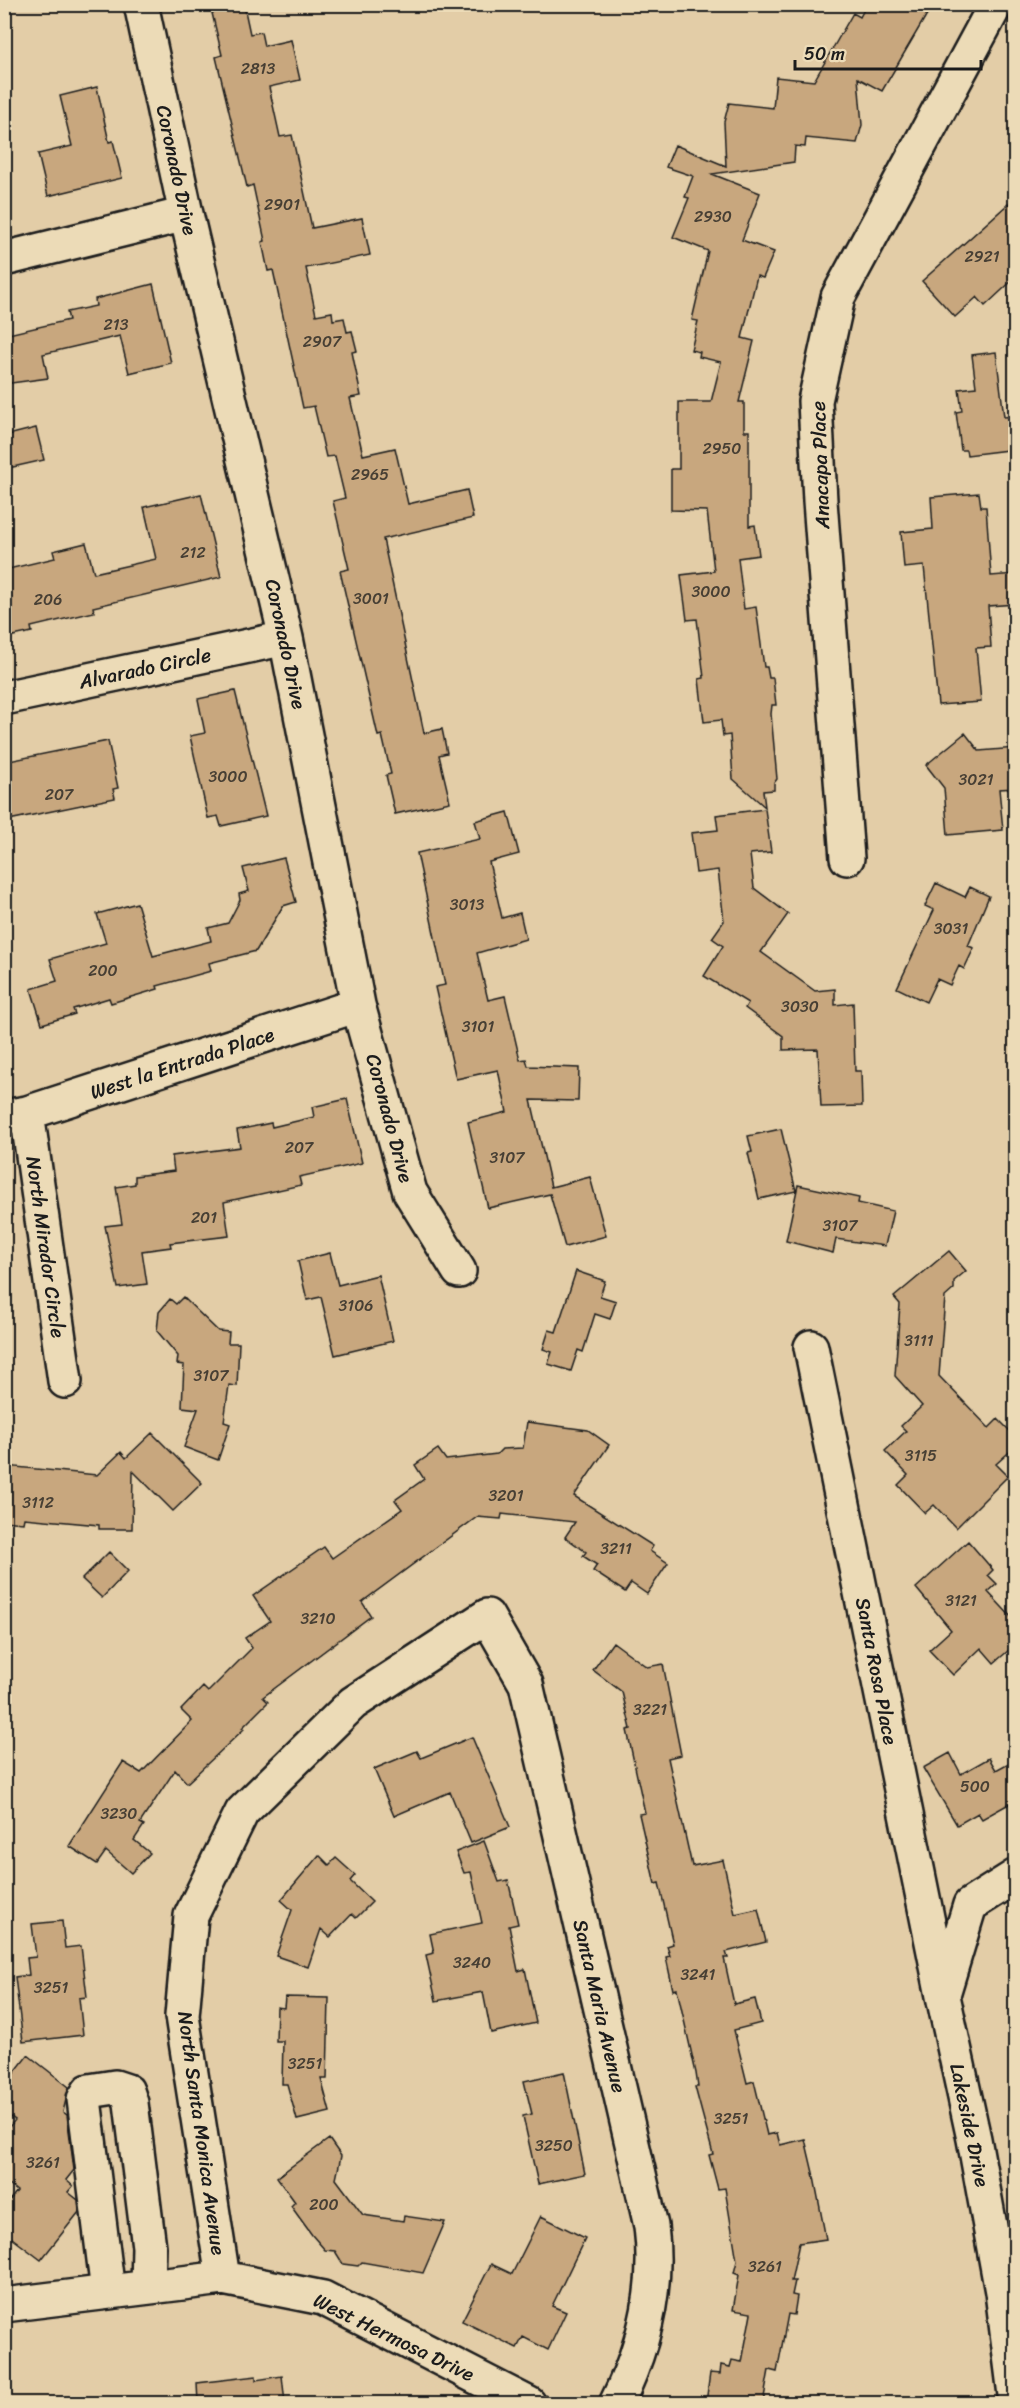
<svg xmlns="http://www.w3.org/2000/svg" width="1020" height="2408" font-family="Sriracha,sans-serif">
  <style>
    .building { fill: #c8a77e; stroke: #1c1c1c; stroke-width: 1.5 }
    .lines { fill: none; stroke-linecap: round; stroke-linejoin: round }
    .minor-casing { stroke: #1c1c1c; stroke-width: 38 }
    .minor { stroke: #ecdbb7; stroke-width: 33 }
    .labels { text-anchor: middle; stroke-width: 5; stroke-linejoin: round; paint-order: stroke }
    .number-label { font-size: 16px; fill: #473f34 }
    .street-label { font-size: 20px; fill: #1c1c1c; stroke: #ecdbb7 }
  </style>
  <rect width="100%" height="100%" fill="#e3cda7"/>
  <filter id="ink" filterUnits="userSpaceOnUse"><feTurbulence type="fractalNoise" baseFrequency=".0167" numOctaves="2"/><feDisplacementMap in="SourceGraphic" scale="12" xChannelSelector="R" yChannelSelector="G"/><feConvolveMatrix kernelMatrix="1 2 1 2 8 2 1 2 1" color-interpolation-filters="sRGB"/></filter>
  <g filter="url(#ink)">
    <path class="building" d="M867,4H933L882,91L858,78L862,125L857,143L806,138L805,147L795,146L794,162L712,174L760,193L742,240L774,252L763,278L757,276L742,338L754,341L739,402H744V431H749V526L755,525L759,555L738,558L744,609L756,607L764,667H767L769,678H773L776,705H772L771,714L777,779L774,783V790L763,791L765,807L733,779L730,735L723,736L721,720L704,722L699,679L704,678L697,619L687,620L681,575L714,571L707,511L671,510V469H679V402H711L721,362L699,357L700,352L691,350L698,321L692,320L708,251L673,237L689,198L685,197L693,176L666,167L675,145L726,166L724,122L729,103L773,108L776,77L814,81L853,13L860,17Z
      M244,6L250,34L261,32L264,46L291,40L300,80L269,87L280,137L292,135L312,228L362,218L370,255L306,268L316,315L332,312L333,320L344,318L347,332L352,331L357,351L352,352L361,396L350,398L363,455L395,448L408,504L467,490L473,518L383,539L424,733L442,729L447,753L439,755L450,802L395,814L386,775L391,774L382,735L378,736L340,571L349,569L333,501L345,498L335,456L326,457L314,406L303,408L273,270L268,271L262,242L265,241L253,185L247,187L216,57L222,55L212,13Z
      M97,87L109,142L113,141L122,178L48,196L38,154L72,146L60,96Z
      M1016,197V277L985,306L977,297L955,317L922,281Z
      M153,284L171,363L129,373L120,336L43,354L48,378L4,384V335L69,320L67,312L96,306L95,299Z
      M996,352L1004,417L1016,416V449L967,455L966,450H961L956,412L962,411L959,389L976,387L972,355Z
      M36,428L44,460L4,469V436Z
      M979,493L981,507H986L991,576L1016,574V604L988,606L991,647L976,648L981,702L938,705L924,566L904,568L901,532L933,529L931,497Z
      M201,494L221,577L93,607L94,612L31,627L32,632L4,638V570L55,558L53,551L86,543L94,573L156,559L144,507Z
      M235,691L266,816L221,826L218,816L208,818L190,736L205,733L198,699Z
      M965,733L979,751L1016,748V788L999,789L1003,830L948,835L944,788L926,765Z
      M108,741L118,788L113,789L115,798L4,821V762Z
      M765,809L771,852L750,854L754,888L788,914L761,952L815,991L835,989V1005L853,1003L855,1071H861L862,1106L821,1107L818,1049L783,1050V1036L745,1008L748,1003L704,976L723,946L712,938L724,921L718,870L696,873L691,833L718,830L716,815Z
      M508,812L519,854L489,862L502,918L520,913L526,939L477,953L488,1000L505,996L520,1060L526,1059L528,1066L579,1068L578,1101L531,1100L551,1187L590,1177L606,1236L565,1247L550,1194L488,1208L468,1122L507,1112L498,1070L456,1079L435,987L445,985L417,853L480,839L475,821Z
      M284,858L296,902L283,906L256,951L209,963L211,971L157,986L158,989L111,1003L109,998L73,1009L75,1014L42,1024L31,989L57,981L50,959L106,943L97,914L137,903L153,956L211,941L208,928L228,923L240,900L239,894L249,891L243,868Z
      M936,883L965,897L970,887L989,896L968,946L974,948L964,969L959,966L950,985L937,979L926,1002L897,988L934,910L925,906Z
      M347,1099L362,1163L299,1177L301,1185L224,1202L229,1236L170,1243L171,1247L142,1251L147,1284L118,1288L105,1226L122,1224L116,1187L135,1184V1176L174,1171L172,1156L240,1147L237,1130L271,1123L272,1127L314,1117L312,1107Z
      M781,1129L796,1191L759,1199L748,1153L752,1152L748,1136Z
      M798,1185L859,1198L858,1203L893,1211L885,1246L836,1239L833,1253L786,1241Z
      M949,1251L966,1271L954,1281V1289L945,1297L939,1376L989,1428L998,1419L1016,1437V1446L996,1464L1008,1476L956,1528L934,1505L925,1513L898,1485L908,1475L885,1451L906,1431L901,1426L922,1406L895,1376L900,1304L894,1297Z
      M330,1253L338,1285L378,1275L393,1341L335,1355L321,1297L307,1300L298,1261Z
      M576,1271L605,1281L600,1296L616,1301L610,1319L595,1314L583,1352L578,1350L571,1371L548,1364L552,1352L543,1349L549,1330L556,1332Z
      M183,1297L218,1331L229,1332L228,1343H239L237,1386L229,1385L224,1422L230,1424L218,1460L184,1447L198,1409L182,1407L184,1365L177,1364L178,1356L157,1331L159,1312L170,1299L176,1304Z
      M527,1422L588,1430L609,1445L574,1496L653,1546L650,1551L668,1563L647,1594L631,1583L625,1592L593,1571L597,1565L583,1556L586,1552L565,1537L575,1522L502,1514L501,1519L477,1517L362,1602L371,1616L263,1697L268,1702L242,1728L244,1729L187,1783L175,1770L140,1823L144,1825L134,1840L150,1853L131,1873L106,1851L97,1864L69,1846L123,1762L141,1773L192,1721L181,1710L203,1687L208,1692L252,1648L245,1638L270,1621L253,1596L324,1547L332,1558L402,1509L395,1500L424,1479L415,1465L438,1449L446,1460L497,1454L502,1449L523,1448Z
      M152,1433L202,1483L173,1511L133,1471L132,1529H99V1525L24,1518L23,1523L4,1521L6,1466L97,1475L121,1452L126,1458Z
      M968,1541L993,1570L988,1575L997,1584L988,1592L1016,1622V1644L994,1663L981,1648L953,1675L929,1650L951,1630L916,1588Z
      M109,1552L128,1571L102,1598L82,1579Z
      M613,1642L647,1667L663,1664L681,1755L668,1758L692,1866L723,1860L735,1914L758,1909L766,1942L726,1952L728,1958H724L734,2004L755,1999L761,2023L734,2030L747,2083L754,2081L767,2135L777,2133L780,2145L805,2139L814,2177L826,2239L799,2243L791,2281H795L792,2295L797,2296L794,2315L788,2314L777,2372L769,2370L763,2403H706L710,2373L720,2374L721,2365L730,2367L732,2360L742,2362L751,2313L733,2310L739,2275L734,2273L737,2261L725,2188L718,2189L709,2155L713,2154L695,2087H698L696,2073L677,1989L673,1990L666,1957L670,1956L667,1946L673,1944L659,1883L655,1884L639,1814L645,1813L627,1730L631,1729L622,1692L593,1670Z
      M472,1737L510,1827L471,1843L450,1792L394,1816L374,1769L417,1751L421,1758Z
      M950,1753L961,1774L989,1758L996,1770L1016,1759V1800L982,1819L978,1813L957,1825L923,1768Z
      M484,1841L499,1882L508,1880L518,1924L509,1926L518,1971L525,1969L536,2023L491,2033L483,1992L436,2001L426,1955L434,1953L430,1934L482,1923L471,1872L464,1873L456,1852Z
      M319,1855L329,1865L336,1858L355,1875L350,1881L372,1902L356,1918L352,1914L330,1937L321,1929L308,1967L276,1956L292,1910L281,1900Z
      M62,1921L65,1948L81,1946L87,1997L79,1998L83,2035L23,2042L15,1977L29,1975L27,1958L36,1957L32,1924Z
      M285,1997L329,1998L327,2079H321L330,2112L297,2120L287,2084H282L283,2041H276L277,2007L284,2008Z
      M28,2055L69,2087L63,2112L67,2115L74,2170L66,2180L73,2186L68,2192L78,2200L79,2212L41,2260L4,2232V2207L17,2191L4,2181V2133L15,2120L4,2112V2086Z
      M564,2072L585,2174L538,2184L523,2116L532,2114L524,2081Z
      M329,2139L341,2156L336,2179L363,2215L403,2221L404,2216L445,2222L423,2273L362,2262L358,2266L343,2264L335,2251L325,2250L312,2235L291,2206L295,2202L277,2177Z
      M541,2216L585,2238L552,2306L566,2312L548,2350L523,2337L517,2348L462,2321L491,2264L512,2274Z
      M256,2376V2380L282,2376L285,2403H198L197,2383Z"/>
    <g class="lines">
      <defs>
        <path id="minor" d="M141,4L186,214L286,638L358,1005L410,1192L459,1271
          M4,259L186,214
          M4,698L286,638
          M847,858L820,501L815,401L838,297L996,4
          M27,1113L65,1381
          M4,1117L27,1113L358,1005
          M811,1347L943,1996L974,2139L1002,2292L1016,2403
          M944,1991L970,1905L1016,1876
          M223,2278L182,2016L191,1916L242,1812L353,1703L487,1616L526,1684L651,2226C659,2289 644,2348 616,2404
          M108,2292L84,2099L89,2091L115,2087L127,2091L131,2103L149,2247L148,2287
          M4,2305L223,2278L323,2298L529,2404"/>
      </defs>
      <use href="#minor" class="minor-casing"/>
      <use href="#minor" class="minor"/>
    </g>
  </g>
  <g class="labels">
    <g class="number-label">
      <text x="258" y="74">2813</text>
      <text x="282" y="210">2901</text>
      <text x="713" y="222">2930</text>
      <text x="982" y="262">2921</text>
      <text x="116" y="330">213</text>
      <text x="322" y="347">2907</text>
      <text x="722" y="454">2950</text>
      <text x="370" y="480">2965</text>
      <text x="193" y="558">212</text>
      <text x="711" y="597">3000</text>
      <text x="371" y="604">3001</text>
      <text x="48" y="605">206</text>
      <text x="228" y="782">3000</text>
      <text x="976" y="785">3021</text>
      <text x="59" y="800">207</text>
      <text x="467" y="910">3013</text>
      <text x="951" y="934">3031</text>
      <text x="103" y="976">200</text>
      <text x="800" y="1012">3030</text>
      <text x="478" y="1032">3101</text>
      <text x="299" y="1153">207</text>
      <text x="507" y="1163">3107</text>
      <text x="204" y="1223">201</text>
      <text x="840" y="1231">3107</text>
      <text x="356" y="1311">3106</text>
      <text x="919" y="1346">3111</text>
      <text x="211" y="1381">3107</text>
      <text x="921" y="1461">3115</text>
      <text x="506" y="1501">3201</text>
      <text x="38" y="1508">3112</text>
      <text x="616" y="1554">3211</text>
      <text x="961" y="1606">3121</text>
      <text x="318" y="1624">3210</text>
      <text x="650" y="1715">3221</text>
      <text x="975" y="1792">500</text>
      <text x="119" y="1819">3230</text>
      <text x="472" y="1968">3240</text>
      <text x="698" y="1980">3241</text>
      <text x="51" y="1993">3251</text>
      <text x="305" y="2069">3251</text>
      <text x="731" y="2124">3251</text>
      <text x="554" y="2151">3250</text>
      <text x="43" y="2168">3261</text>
      <text x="324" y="2210">200</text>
      <text x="765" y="2272">3261</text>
    </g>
    <g class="street-label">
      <text transform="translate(177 170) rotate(78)" y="7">Coronado Drive</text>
      <text transform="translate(820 465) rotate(-92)" y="7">Anacapa Place</text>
      <text transform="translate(286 644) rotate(78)" y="7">Coronado Drive</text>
      <text transform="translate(145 668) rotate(-12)" y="7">Alvarado Circle</text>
      <text transform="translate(182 1063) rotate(-18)" y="7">West la Entrada Place</text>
      <text transform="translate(390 1118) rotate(75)" y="7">Coronado Drive</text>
      <text transform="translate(46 1247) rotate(82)" y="7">North Mirador Circle</text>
      <text transform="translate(877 1671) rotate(79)" y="7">Santa Rosa Place</text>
      <text transform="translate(600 2006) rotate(77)" y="7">Santa Maria Avenue</text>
      <text transform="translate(970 2125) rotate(78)" y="7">Lakeside Drive</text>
      <text transform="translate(202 2133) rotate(82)" y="7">North Santa Monica Avenue</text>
      <text transform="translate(394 2337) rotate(26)" y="7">West Hermosa Drive</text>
    </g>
  </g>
  <rect width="1020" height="2408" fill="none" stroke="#ecdbb7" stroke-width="24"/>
  <rect x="12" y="12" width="996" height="2384" fill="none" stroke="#1c1c1c" stroke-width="2" filter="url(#ink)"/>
  <path d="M795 60v9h186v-9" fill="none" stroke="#1c1c1c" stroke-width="3"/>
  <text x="804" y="60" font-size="18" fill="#1c1c1c" stroke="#ecdbb7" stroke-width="4.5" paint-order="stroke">50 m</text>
</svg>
